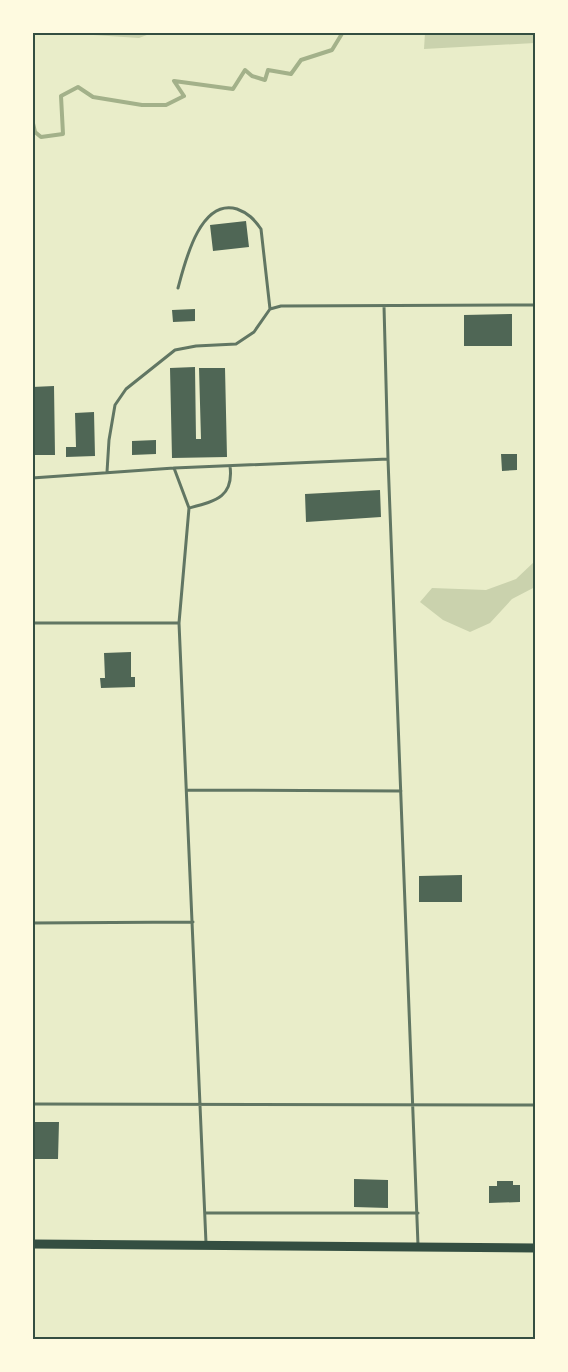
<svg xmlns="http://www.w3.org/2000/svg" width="568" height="1372" font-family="'Alegreya Sans',sans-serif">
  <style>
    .green { fill: #cad2ad }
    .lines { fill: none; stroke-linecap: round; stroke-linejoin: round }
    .stream { stroke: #a3b18a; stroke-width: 4 }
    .building { fill: #4f6655 }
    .service { stroke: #617663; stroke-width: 3 }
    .secondary { stroke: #344e41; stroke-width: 9 }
    .neatline { fill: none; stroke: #344e41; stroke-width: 2 }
  </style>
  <rect width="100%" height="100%" fill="#e9edc9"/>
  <path class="green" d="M63,33H152L139,38Z
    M425,33H535V43L424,49Z
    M535,561V587L512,599L490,623L470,632L443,620L420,602L432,588L486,590L516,579Z"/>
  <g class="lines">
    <path class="stream" d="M32,119L35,132L41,137L63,134L61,96L78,87L93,97L142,105H166L184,96L174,81L233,89L245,70L252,76L265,80L268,70L291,74L301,60L332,50L343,32"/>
  </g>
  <path class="building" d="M246,221L249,247L213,251L210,225Z
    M195,309V321L173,322L172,310Z
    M512,314V346H464V315Z
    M195,367L196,439H201L199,368H225L227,457L172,458L170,368Z
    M54,386L55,455H32V387Z
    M94,412L95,456L66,457V447H76L75,413Z
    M156,440V454L132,455V441Z
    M501,454H517V470L502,471Z
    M380,490L381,517L306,522L305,494Z
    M131,652V677H135V687L101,688L100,678H105L104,653Z
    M462,875V902H419V876Z
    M32,1122H59L58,1159H32Z
    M354,1179L388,1180V1208L354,1207Z
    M497,1181H513V1185H520V1202L489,1203V1186H497Z"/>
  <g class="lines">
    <path class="service" d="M178,288C185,262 200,198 237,209C248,213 254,219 261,229L270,309
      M384,306L388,459
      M174,468L189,508
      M107,472L109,440L115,405L126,389L175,350L196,346L236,344L254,332L270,309L281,306L536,305
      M32,478L174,468L388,459L418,1245
      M32,623H179
      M187,790L401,791
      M32,923L193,922
      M32,1104L536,1105
      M205,1213H418
      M206,1243L179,623L189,508C216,501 234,497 230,466"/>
    <path class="secondary" d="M32,1244L536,1248"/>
  </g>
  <rect width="568" height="1372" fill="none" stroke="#fefae0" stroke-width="68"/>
  <rect x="34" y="34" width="500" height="1304" class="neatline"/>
</svg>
